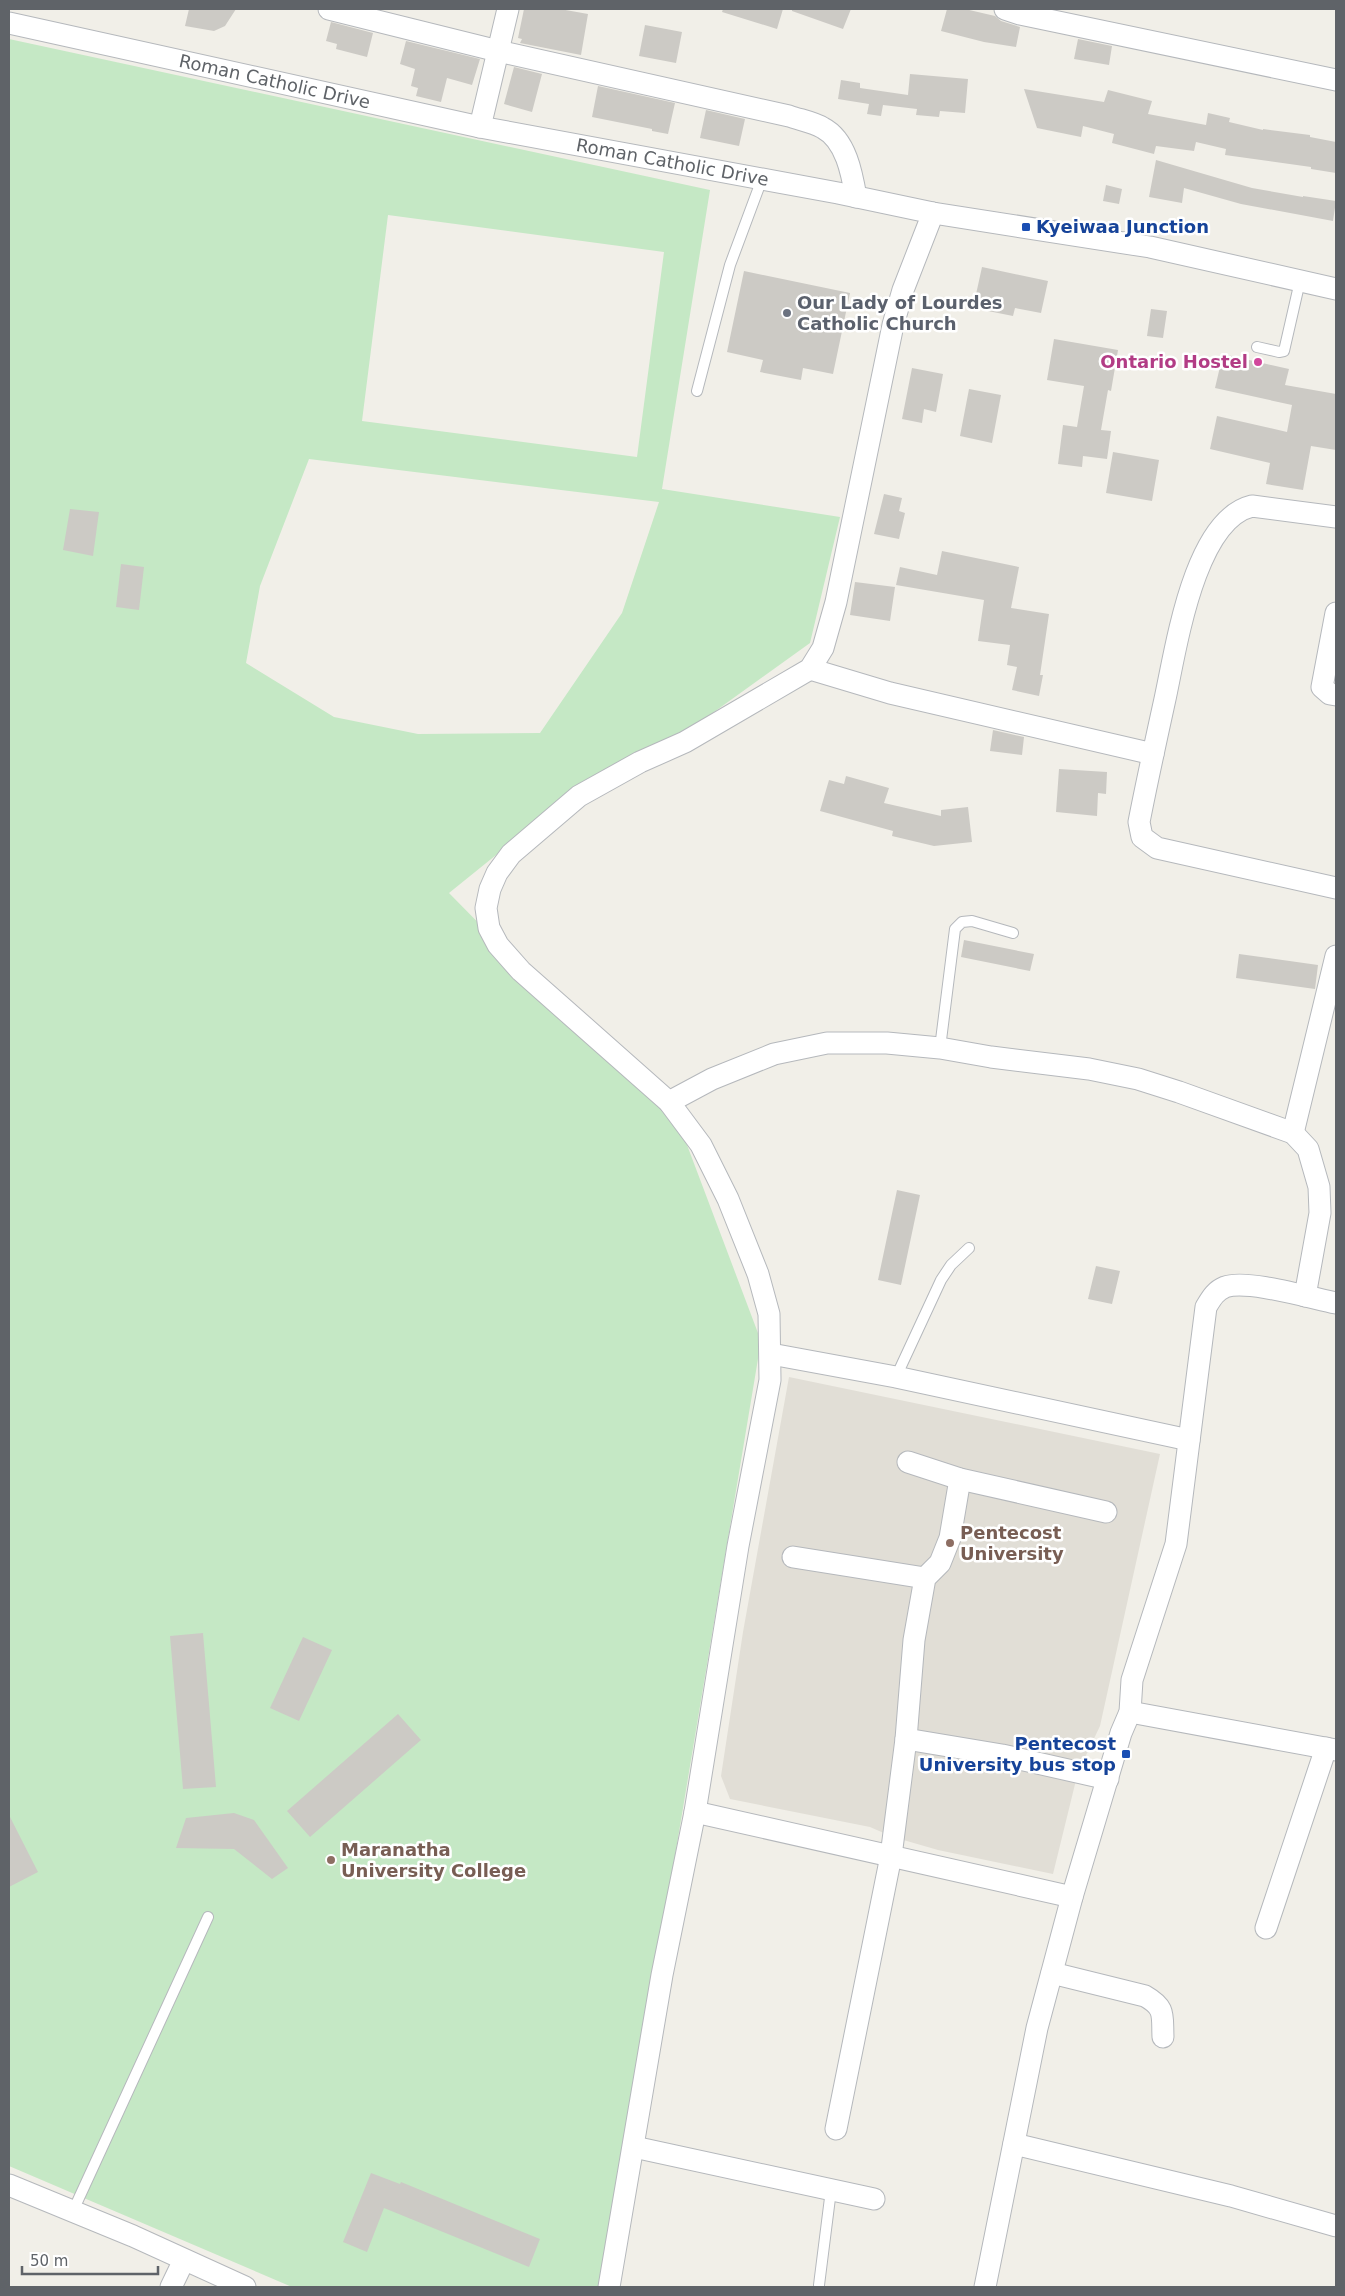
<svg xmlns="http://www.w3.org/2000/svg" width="1345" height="2296" font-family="'DejaVu Sans',sans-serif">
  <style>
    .education { fill: #e1ded6 }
    .green { fill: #c5e8c5; fill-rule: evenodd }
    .building { fill: #cccac5 }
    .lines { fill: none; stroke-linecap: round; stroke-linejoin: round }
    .lane-casing { stroke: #b5b8bc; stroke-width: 12 }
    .street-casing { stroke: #b5b8bc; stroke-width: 23 }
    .lane { stroke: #fff; stroke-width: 10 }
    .street { stroke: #fff; stroke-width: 21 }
    .transit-dot { fill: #1a4fb4; stroke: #fff; stroke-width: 2 }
    .worship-dot { fill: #6b7280; stroke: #fff; stroke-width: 2 }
    .hotel-dot { fill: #d1479c; stroke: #fff; stroke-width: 2 }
    .education-dot { fill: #8d6e63; stroke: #fff; stroke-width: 2 }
    .labels { text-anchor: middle; stroke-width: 5; stroke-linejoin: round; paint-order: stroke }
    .street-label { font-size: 18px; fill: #5f6368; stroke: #fff }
    .transit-label { font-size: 18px; font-weight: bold; fill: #164399; stroke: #fff; text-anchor: start }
    .worship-label { font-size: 18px; font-weight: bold; fill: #5b616d; stroke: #fff; text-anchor: start }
    .hotel-label { font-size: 18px; font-weight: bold; fill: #b23c85; stroke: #fff; text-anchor: end }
    .education-label { font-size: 18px; font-weight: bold; fill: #785e54; stroke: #fff; text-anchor: start }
  </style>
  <rect width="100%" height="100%" fill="#f1efe8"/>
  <path class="education" d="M789,1377L1160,1454L1100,1726L1078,1772L1053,1874L938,1850L893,1837L870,1827L730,1799L721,1776L743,1632Z"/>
  <path class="green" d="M9,39L710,190L662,489L840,517L810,643L689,730L583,785L449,893L681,1129L761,1341L603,2287H292L9,2166ZM388,215L664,252L637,457L362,421ZM309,459L659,502L622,613L540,733L418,734L334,717L246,663L260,586Z"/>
  <path class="building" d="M189,9H236L225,26L214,31L185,26Z
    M524,9H560L588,14L581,55L520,43L522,39L518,38Z
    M723,9H783L777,29L722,12Z
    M792,9H851L843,29L792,11Z
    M947,9H965L995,16L1001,21L1020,27L1016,47L984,42L941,31Z
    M331,22L373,33L367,57L336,49L337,44L326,41Z
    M645,25L682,32L676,63L639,56Z
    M1078,39L1112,46L1109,65L1074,59Z
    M406,41L480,59L472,85L447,78L441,102L416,96L418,88L411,86L415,69L400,64Z
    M514,67L542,74L532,112L504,104Z
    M910,74L968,79L965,113L940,111L939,117L916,115L917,109L883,105L881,116L867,114L869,104L838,99L841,80L860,83V88L908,95Z
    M598,86L675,103L668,134L652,131V129L592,117Z
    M1024,89L1104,102L1108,90L1152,101L1148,114L1206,125L1208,113L1230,118L1229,122L1263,130V129L1310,135V137L1336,142V173L1311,169V167L1225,155L1226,149L1196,142L1194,151L1156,146L1154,154L1112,143L1114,134L1083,126L1081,137L1037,128Z
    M706,110L745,119L739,146L700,138Z
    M1156,160L1252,188L1303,197V196L1336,201L1333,221L1241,204L1184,188L1182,203L1149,197Z
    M1106,185L1122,189L1119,204L1103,201Z
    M982,267L1048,281L1041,313L1015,308L1013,316L973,308Z
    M744,271L850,293L833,374L803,368L801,380L760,372L763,360L727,352Z
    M1151,309L1167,311L1163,338L1147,336Z
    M1054,339L1118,350L1111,391L1108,390L1101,430L1111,431L1107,459L1083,456L1082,467L1058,464L1063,425L1077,427L1084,386L1047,380Z
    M1223,354L1289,369L1285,385L1336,394V450L1311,446L1303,490L1266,484L1270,463L1210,449L1217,416L1287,432L1292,405L1215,388Z
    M912,368L943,374L936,412L924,409L922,423L902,419Z
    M969,389L1001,395L992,443L960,436Z
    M1113,452L1159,460L1152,501L1106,493Z
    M884,494L902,498L899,511L905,513L899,539L874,534Z
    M70,509L99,512L93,556L63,550Z
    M942,551L1019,567L1011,608L1049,614L1040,675H1043L1039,696L1012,690L1017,667L1007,665L1010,645L978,641L984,600L896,585L900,567L937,575Z
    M121,564L144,567L139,610L116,607Z
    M855,582L895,587L890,621L850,615Z
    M993,730L1024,737L1022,755L990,751Z
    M1059,769L1107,772L1106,794L1098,793L1097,816L1056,812Z
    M846,776L889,788L884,803L941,816V810L968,807L972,842L934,846L892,836L893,831L820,811L829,780L844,784Z
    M964,940L1034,954L1030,971L961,957Z
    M1239,954L1318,965L1315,989L1236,978Z
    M897,1190L920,1195L901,1285L878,1280Z
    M1096,1266L1120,1271L1112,1304L1088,1299Z
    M203,1633L216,1787L183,1789L170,1636Z
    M303,1637L332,1650L299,1721L270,1708Z
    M398,1714L421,1740L310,1837L287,1811Z
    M234,1813L254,1820L288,1868L272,1879L234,1849L176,1848L186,1818Z
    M9,1815L38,1872L9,1887Z
    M371,2173L400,2184L401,2182L540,2239L529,2267L384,2208L367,2252L343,2242Z"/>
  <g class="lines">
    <defs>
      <path id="lane" d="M1257,347L1279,352L1284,351L1300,281
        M697,391L730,265L762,179
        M940,1048L955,929L962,922L972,921L1013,933
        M896,1377L941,1280L951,1265L969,1248
        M73,2211L208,1917
        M819,2285L831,2190"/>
      <g id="street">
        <path d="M329,9L498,51L789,116C800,120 813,122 823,128C846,140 852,174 856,197"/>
        <path d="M1005,9L1020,14L1336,80"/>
        <path id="s1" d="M9,23L480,127L838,193L933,213L1150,247L1336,289"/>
        <path d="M480,127L508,9"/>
        <path d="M1336,517L1252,506C1194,520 1176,649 1165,699C1156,740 1147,781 1139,822L1142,837L1157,848L1336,888"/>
        <path d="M1336,613L1322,687L1330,694L1336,695"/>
        <path d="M810,669L890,693L1153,754"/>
        <path d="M669,1102L712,1079L774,1054L827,1043H887L940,1048L991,1057L1089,1069L1138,1079L1179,1092L1293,1133L1308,1149L1319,1187L1320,1213L1305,1296"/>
        <path d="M1293,1133L1336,956"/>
        <path d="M771,1354L896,1377L1189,1440"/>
        <path d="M908,1462L960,1479L1106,1512"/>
        <path d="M793,1557L925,1578"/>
        <path d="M1130,1712L1336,1750"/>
        <path d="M906,1739L1002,1755L1108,1779"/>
        <path d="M695,1812L1072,1897"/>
        <path d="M1266,1928L1326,1748"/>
        <path d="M1052,1973L1145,1996C1166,2008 1162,2015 1163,2037"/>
        <path d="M836,2129L891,1856L906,1739L914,1640L925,1578L940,1563L950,1538L960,1479"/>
        <path d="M1014,2144L1231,2196L1336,2226"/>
        <path d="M634,2147L874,2199"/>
        <path d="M9,2185L133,2236L245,2287"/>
        <path d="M171,2287L184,2260"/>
        <path d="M609,2287L662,1975L695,1812L738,1546L770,1380L769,1314L758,1274L728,1199L701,1145L669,1102L521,971L498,945L489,928L486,908L490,889L497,873L511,854L579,796L640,762L685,742L810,669L823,648L836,602L893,325L903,290L933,213"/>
        <path d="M985,2287L1037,2028L1072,1897L1121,1733L1130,1712L1132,1680L1176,1544L1206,1307C1211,1299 1215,1291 1225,1287C1247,1279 1311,1298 1336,1303"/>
      </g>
    </defs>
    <use href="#lane" class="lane-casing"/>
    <use href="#street" class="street-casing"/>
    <use href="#lane" class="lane"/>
    <use href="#street" class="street"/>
  </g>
  <g class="transit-dot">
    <rect x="1021" y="222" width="10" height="10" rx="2.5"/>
    <rect x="1121" y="1749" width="10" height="10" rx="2.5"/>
  </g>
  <circle class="worship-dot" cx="787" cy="313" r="5"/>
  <circle class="hotel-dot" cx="1258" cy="362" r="5"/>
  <g class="education-dot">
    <circle cx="950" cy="1543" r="5"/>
    <circle cx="331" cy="1860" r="5"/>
  </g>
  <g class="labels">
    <g class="street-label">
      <text dy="6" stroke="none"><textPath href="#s1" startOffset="272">Roman Catholic Drive</textPath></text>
      <text dy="6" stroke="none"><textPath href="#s1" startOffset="678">Roman Catholic Drive</textPath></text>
    </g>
    <g class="transit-label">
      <text x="1036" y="233">Kyeiwaa Junction</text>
      <text x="1116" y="1750" text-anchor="end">Pentecost<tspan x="1116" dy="21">University bus stop</tspan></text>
    </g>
    <g class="worship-label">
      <text x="797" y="309">Our Lady of Lourdes<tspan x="797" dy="21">Catholic Church</tspan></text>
    </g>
    <g class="hotel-label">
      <text x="1248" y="368">Ontario Hostel</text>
    </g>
    <g class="education-label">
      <text x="960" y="1539">Pentecost<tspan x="960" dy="21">University</tspan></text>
      <text x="341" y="1856">Maranatha<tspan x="341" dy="21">University College</tspan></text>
    </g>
  </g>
  <rect width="1345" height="2296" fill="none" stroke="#5f6368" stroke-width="20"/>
  <path d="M22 2266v8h136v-8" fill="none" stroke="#5f6368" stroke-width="2.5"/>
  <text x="30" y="2266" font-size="15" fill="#5f6368" stroke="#ffffff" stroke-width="4" paint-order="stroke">50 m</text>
</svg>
